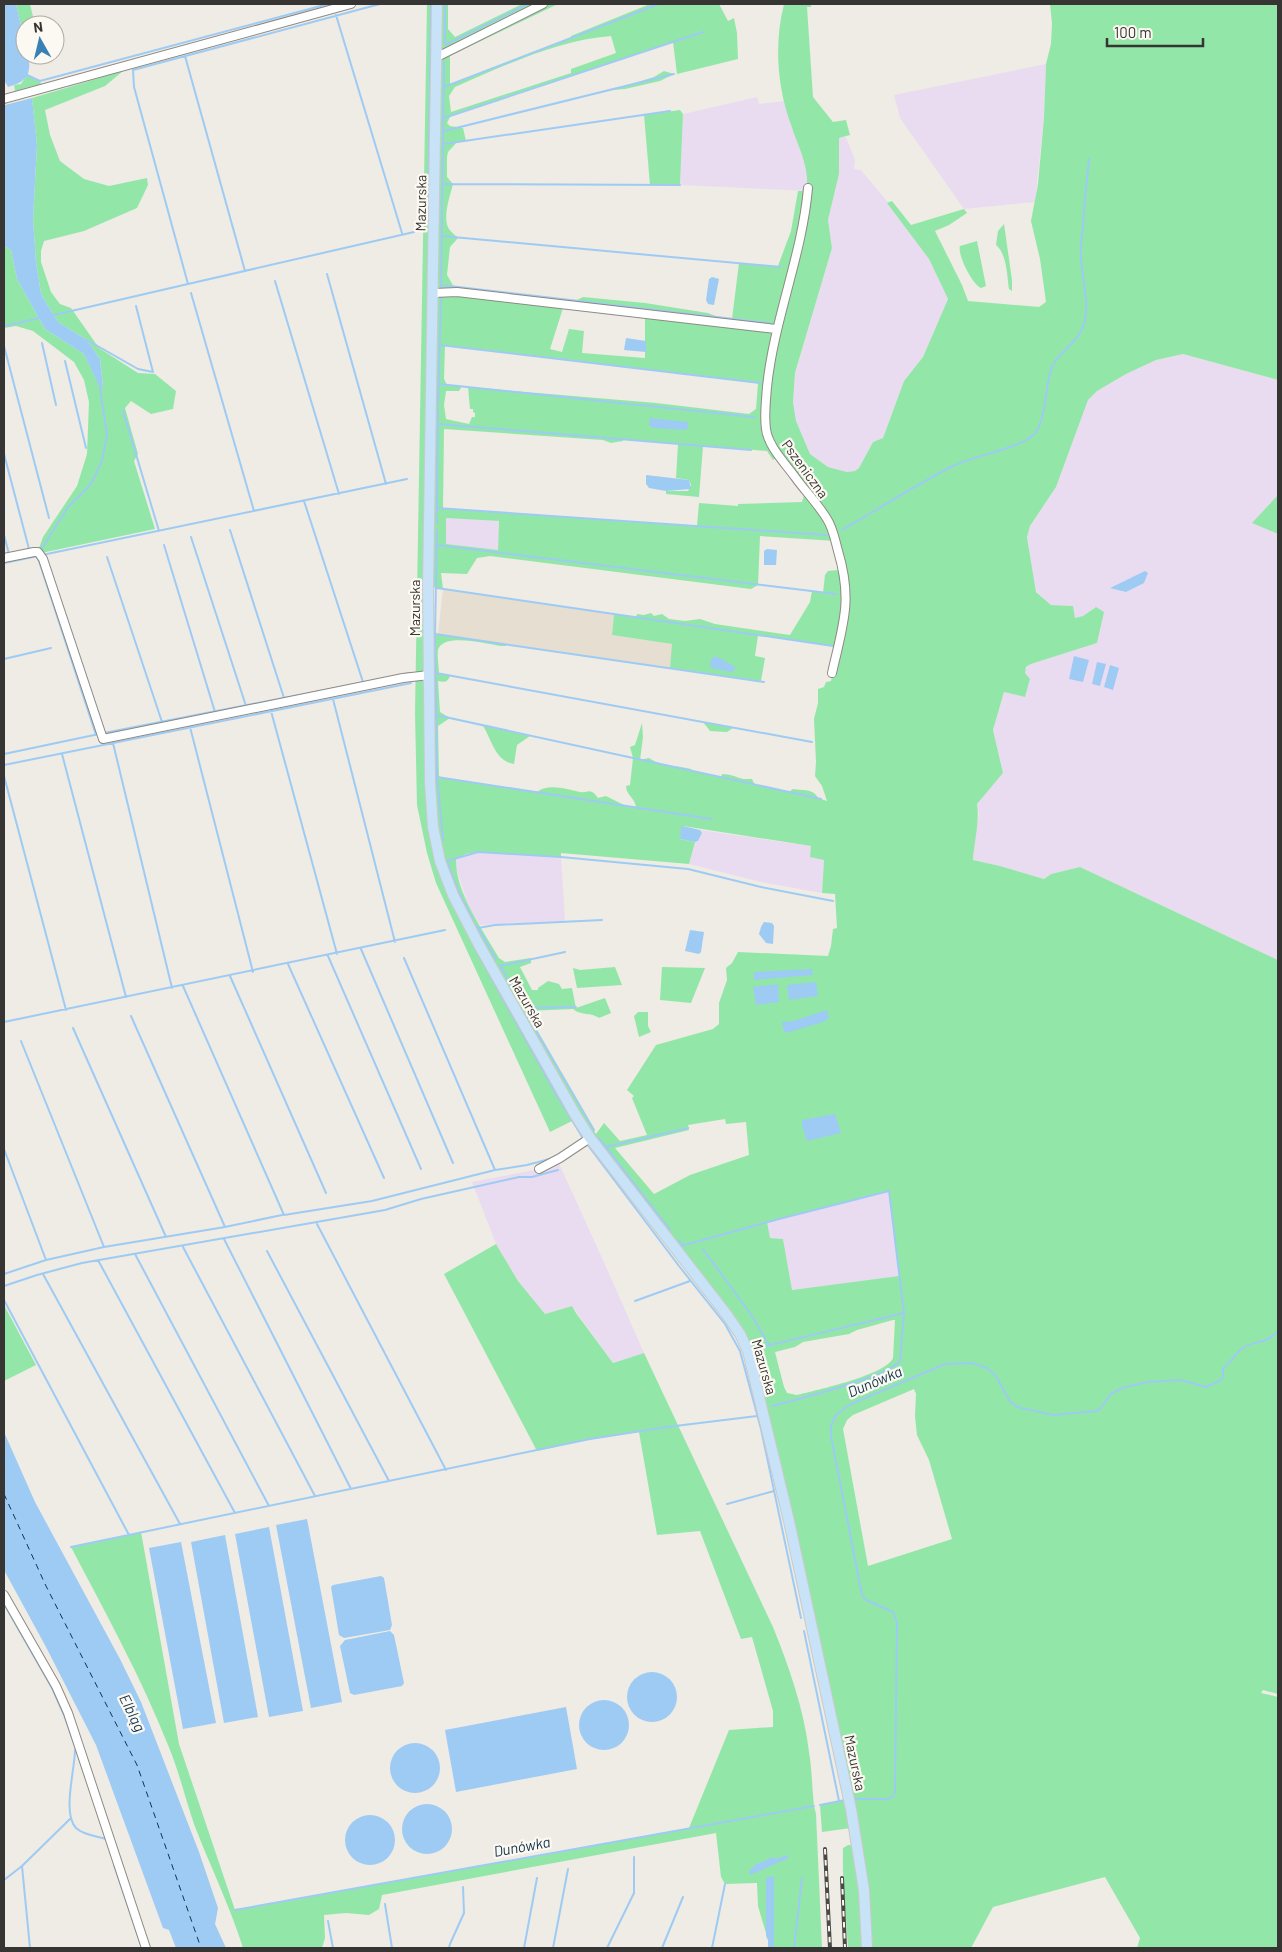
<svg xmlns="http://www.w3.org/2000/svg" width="1282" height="1952" font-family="Barlow,sans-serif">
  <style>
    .built { fill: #e5ded1 }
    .industrial { fill: #eadcf0 }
    .green { fill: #92e7a8; fill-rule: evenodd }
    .water { fill: #9ecbf3 }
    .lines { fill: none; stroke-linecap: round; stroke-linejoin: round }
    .stream { stroke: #9ecbf3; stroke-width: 2 }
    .ferry { stroke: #12334d; stroke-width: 1; stroke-dasharray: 6 5; stroke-linecap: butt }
    .minor-casing { stroke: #8d8a84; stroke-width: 10 }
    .major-casing { stroke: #cbcaca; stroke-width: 12 }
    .minor { stroke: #fff; stroke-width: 8 }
    .major { stroke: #c8e2f7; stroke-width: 10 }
    .rail-casing { stroke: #4b4946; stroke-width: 4 }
    .rail { stroke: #fcf9f2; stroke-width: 2; stroke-dasharray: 5.5; stroke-linecap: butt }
    .labels { text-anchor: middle; stroke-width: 4.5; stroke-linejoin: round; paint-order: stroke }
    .street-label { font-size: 14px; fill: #373533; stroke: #fcf9f2 }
    .water-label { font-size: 15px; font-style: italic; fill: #12334d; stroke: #fcf9f2 }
  </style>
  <rect width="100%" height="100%" fill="#efebe5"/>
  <path class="built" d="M443,589L614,614L612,635L673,644L670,668L438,634Z"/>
  <path class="industrial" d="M1046,64L1044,118L1035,202L964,209L900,118L894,95Z
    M757,97L759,104L784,101L790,123L806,164L808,178L807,191L680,185L683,114Z
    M846,137L855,160L854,169L861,170L891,206L929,259L948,299L923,357L904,381L883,438L873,442L859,468L855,471L847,472L828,467L810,454L796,421L793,402L795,374L832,248L828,220L839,174V138Z
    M1183,354L1278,380V497L1253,523L1278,534V960L1080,867L1051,874L1044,879L1000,866L973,860L975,835L979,815L977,804L1003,773L993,730L1004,692L1027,676L1024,670L1031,664L1097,643L1095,607L1083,616L1075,618L1073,606L1051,605L1036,591L1027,536L1030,526L1056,487L1088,400L1097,391L1126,374L1156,360Z
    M446,517L499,521L498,550L446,544Z
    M700,830L811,846L824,860L822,893L761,882L689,864L695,842H697L702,832Z
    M478,852L561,857L565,921L480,925L469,908L456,868V859L466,854Z
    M557,1159L607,1269L644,1353L613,1363L572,1306L545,1314L518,1281L496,1244L472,1182L539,1169Z
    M889,1191L899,1277L791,1290L783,1239L770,1238L766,1222Z"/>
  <path class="green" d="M16,4H30L35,25H25V43Z
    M427,4H433L425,572L435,853L574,1120L550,1132L436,883L427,853L417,805L415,713Z
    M441,4H448V29L455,37L522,4H558L450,56V85L571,38V36L650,4H719L728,21L734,18L737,33L738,59L677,74L673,42L451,115L447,123L450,126L463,128L466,141L457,142L448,152L447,157V177L453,184C450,196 442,218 449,229C451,232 455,235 458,238L450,247L447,275L454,287L575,301L583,297L645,303L708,313L718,317L732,319L739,263L778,266L791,231L798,191H807C809,165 799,149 791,125C777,86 774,44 784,4H811V7H807L813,97L833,122L846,120L850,135L839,138V174L828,220L832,248L795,373L793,402L796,421L810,454L828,467L847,472L855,471L859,468L873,442L883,438L904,381L923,357L948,299L929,259L887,203L892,201L911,225L964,209L967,213L949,225L935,231L962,285L968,301L1039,307L1046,302L1040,259L1031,221L1038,184L1044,118L1046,64L1051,44L1052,23L1050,4H1278V380L1183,354L1156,360L1126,374L1097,391L1088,400L1056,487L1030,526L1027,537L1036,592L1051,605L1073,606L1075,618L1083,616L1096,607L1104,612L1097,643L1031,664L1026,667L1025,673L1030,679L1025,697L1004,692L993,730L1003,773L977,804C980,821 974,842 973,860L1000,866L1044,879L1051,874L1080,867L1278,960V1694L1263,1690L1261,1693L1278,1697V1948H1137L1140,1938L1105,1877L993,1907L971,1948H870V1923L751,1349L590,1131L468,919L446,869L436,823L432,633L507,644L506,646H501C487,644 443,632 438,650C437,657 439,667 439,674L450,676C447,683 445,682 438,681L440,712L450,718L438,726L439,777L537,792C548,783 567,789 580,792C585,793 589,790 592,792C595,793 596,796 598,798L606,796L624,805L636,807C635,798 626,795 626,786L630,785L633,758L630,747L635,745L642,723L643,737L640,760L649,758C662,767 676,765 691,769L692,771L721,777L722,774C730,774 736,777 743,779C746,779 749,779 752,779L755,785L789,792L793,789C803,791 813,788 818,798L827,801L822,786L815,776L816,762L814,719L818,703V689L824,687L826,682L831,681L838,647L758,635L755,656L765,658L761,681L670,668L672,644L612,635L614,614L636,617L637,614L644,615L651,613L654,616L662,614L669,619L685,621L700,619L715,624L790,635L810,602L812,591L823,593L825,575L828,571L838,570L835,541L760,536L758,585L751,589L490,556L477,558L467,574L441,573L443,589L432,587ZM611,36L616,53L571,69V73L451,112L449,96L455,87C504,66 557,40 611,36ZM564,305L645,314V358L582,353L584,331L569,329L562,352L550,349ZM445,345L758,383L756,409L749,414L656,403L468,387L470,409H473V412L475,413V417H472L469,424L446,419L444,405L446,391H459L462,386L447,385L444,379ZM444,429L603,440L611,443L623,441V439L678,444L676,478L689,480L691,485L688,491H666V494L699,497L703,446L767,451L773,460L780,456L805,492L802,502L738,504V506L699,503L697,526L443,508ZM446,518L499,521L498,550L446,544ZM683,826L811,846L810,857L824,860L822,893L835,894L837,928L833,929L831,946L828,956L738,952L732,963L726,968L727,980L719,1003V1024L713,1029L656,1045L627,1090L634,1096L632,1098L647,1135L620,1141L604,1123L596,1134L526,1011L573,1009C581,1016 591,1012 599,1018L611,1013L605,998L576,1008L572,988L562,989L559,984L548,981L538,988V990H532L520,967L531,963V958L505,962L499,958C483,930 455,892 456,859L466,854L478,852L561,857V853L689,864L695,842L680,839ZM725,1119L726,1124L746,1122L749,1155L690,1175L654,1194L615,1148L689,1130L688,1125ZM889,1191L899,1276L792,1290L783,1239L770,1238L767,1222ZM893,1320H895L893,1358C886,1375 817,1390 797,1395L787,1393L784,1387L775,1352L795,1347L803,1342L849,1334L857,1330ZM914,1389L916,1394L915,1416L917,1435L929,1460L952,1539L868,1566L843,1429L847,1420L853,1415Z
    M123,71L105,86L45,110L50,135L60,161L84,179L109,186L147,178L148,185L137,208L84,231L44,241L41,251V262L51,292L60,304L71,308L99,348L138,373L155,374L176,391L173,409L151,414L131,401L125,408L138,454L134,461L155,529L41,553L39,548L43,537L77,486L87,454L89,402L84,380L74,362L33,331L16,326L4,328V246L11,250L17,279L45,329L84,354L100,387H103L100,359L87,340L58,322L41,294L36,262L33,219L37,145L32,98Z
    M664,71L674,74L660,81L625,89L612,90L654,77Z
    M27,75L40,81L41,84L15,91L14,85L21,84Z
    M680,110L683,114L680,185H650L644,115Z
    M1004,224L1012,280V291L1009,289C1007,276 1007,254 996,245L998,231Z
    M977,241L986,286L981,288C972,284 957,254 960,246Z
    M1278,495V534L1252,523Z
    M703,722L733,728L727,732L710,731Z
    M483,726L530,736L517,745L514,764C495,761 492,740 483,726Z
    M615,967L622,985L577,988L573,968L580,970Z
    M662,967L705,968L691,1003L660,1000Z
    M638,1012H648V1026L651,1032L639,1037L634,1016Z
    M496,1244L518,1281L545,1314L572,1306L576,1313L613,1363L644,1353L773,1627C789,1667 804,1709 809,1752C812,1770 812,1788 814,1806L816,1814L822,1948H768V1940L758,1906L757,1883L725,1884L721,1877L716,1833L382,1895L379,1909L369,1915L346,1913L324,1915L325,1938L322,1948H243C230,1906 210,1866 194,1824C185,1798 179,1771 168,1745C141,1677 105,1612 71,1547L141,1532L179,1744L235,1910L689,1828L729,1730L773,1727V1711L752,1637L741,1639L700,1531L657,1535L639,1432L590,1439L537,1451L444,1274Z
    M4,1305L36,1365L4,1381Z
    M845,1800L851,1828L822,1832L820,1805Z
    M848,1845H853L858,1876L864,1948H848C846,1915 842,1881 843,1848Z"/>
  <path class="water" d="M4,4H16L25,43V55H28C32,74 27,82 8,87L4,80Z
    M32,98L37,145L33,219L36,262L41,294L58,322L87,340L100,359L103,387L100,388L84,354L45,329L17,279L11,250L4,246V116L5,105Z
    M712,277L719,279L714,305L708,304L706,300L709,279Z
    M626,338L646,341V352L624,350Z
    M650,418L688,422V428L685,430L653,428L649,425Z
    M646,475L689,480L691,489L666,491L649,488L646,484Z
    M767,549L777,550L776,565H764V551Z
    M1145,571L1148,573L1144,583L1126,592L1110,588Z
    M1074,656L1089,660L1083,682L1069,679Z
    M718,657L735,667L734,671L731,672L711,668L710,660L714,657Z
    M1097,662L1106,664L1100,686L1092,684Z
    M1110,665L1119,668L1113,690L1104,687Z
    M683,826L700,830L702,833L698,841L695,842L680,839L681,827Z
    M764,922L772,923L774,926L773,944L766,943L759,934L761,927Z
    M690,930L704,932L701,952L699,954L685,951Z
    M812,969L813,975L754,980V972Z
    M816,982L818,996L789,1000L787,985Z
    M778,984L779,1002L756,1005L753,987Z
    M827,1010L829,1018L823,1022L786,1033L783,1029L782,1022L793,1021Z
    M835,1114L841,1133L807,1141L802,1126V1120Z
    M4,1432L35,1502L120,1659L141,1702L199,1852L218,1908L215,1924L226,1948H176L169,1930L163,1928L96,1745L46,1647L4,1570Z
    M307,1519L342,1702L311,1708L276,1525Z
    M269,1527L303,1711L269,1717L235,1534Z
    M225,1535L258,1717L224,1723L191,1542Z
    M181,1542L216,1723L183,1729L149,1548Z
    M381,1576L384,1578L392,1625L390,1630L344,1638L339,1635L331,1587L333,1585Z
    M390,1631L394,1635L404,1683L402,1686L354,1695L350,1693L340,1646L345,1640Z
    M627 1697a25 25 0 1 1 50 0a25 25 0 1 1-50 0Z
    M579 1725a25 25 0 1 1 50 0a25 25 0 1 1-50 0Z
    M566,1707L577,1769L456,1792L445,1730Z
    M390 1768a25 25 0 1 1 50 0a25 25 0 1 1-50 0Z
    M402 1829a25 25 0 1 1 50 0a25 25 0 1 1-50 0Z
    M345 1840a25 25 0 1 1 50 0a25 25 0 1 1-50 0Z
    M787,1855L789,1858L750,1875L749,1871L755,1865L773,1857L776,1859Z
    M772,1876L774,1877V1948H768V1940L766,1936V1878Z"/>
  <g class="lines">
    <path class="stream" d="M380,4L133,70L134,87L188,284L414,232
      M445,4V45L528,4
      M336,15L402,233
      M185,56L245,271
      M27,75L40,81L328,4
      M444,87L659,4
      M444,118L703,32
      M444,131L674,74
      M444,144L670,111
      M443,184L680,185
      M428,217L431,4
      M442,236L780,267
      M327,274L386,484
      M275,281L339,494
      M441,285L769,323
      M441,289L444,62
      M191,293L254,511
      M54,315L188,284
      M4,326L40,318
      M87,340L138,369L153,372L136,306
      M42,343L56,405
      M440,345L760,383
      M4,346L49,518
      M65,361L86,448
      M439,384L754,417
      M438,404L441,297
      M123,411L159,531
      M438,424L751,450
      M4,454L29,549
      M304,501L363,682
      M437,508L827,535
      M437,513L438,408
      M437,523V517
      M230,530L284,698
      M437,530L435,634L437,777L443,840
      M842,530C879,509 915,485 953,466C976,455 1013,450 1031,437C1046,426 1045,391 1050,373C1055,352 1078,345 1084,324C1090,303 1082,279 1081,257C1080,247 1082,236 1083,226C1084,204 1087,181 1089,159
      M4,535L9,554
      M191,537L246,706
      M164,545L215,712
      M437,545L836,594
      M40,551L68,507L91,484L102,461L107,435L100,388
      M37,555L96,735
      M42,555L407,479
      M107,557L162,722
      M4,563L38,556
      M437,588L833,646
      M435,634L764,682
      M4,659L51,648
      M436,673L812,742
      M403,674L411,673
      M333,699L395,942
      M271,711L337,954
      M436,715L821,799
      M190,727L253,972
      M104,733L381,679
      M113,743L172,988
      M4,754L99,734
      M62,754L126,997
      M4,765L411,683
      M4,776L66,1010
      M437,777L711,819
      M473,920L459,893L447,861L478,852L561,857L688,869L761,887L833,901
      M477,926L496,959
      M478,928L495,925L602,920
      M473,945L556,1094L584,1140
      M361,949L453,1163
      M328,956L421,1169
      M404,958L495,1170
      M288,964L384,1178
      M500,965L524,1008L576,1007
      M500,966L565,952
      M230,976L326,1193
      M183,986L284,1215L372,1201L495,1170L527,1165L553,1158
      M526,1013L594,1130
      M131,1016L225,1227
      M4,1022L445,930
      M73,1028L166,1237
      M21,1041L104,1247
      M599,1138L670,1230
      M587,1144L679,1266L725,1324L740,1351L761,1429L801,1618
      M606,1147L688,1128
      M4,1149L46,1260
      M317,1224L446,1470
      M224,1239L351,1489
      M679,1240L683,1246
      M681,1246L779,1219L889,1191L904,1313L900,1361C887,1377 795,1400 772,1406
      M183,1247L315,1496
      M703,1249L752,1316L769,1345
      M267,1251L389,1481
      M135,1254L269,1506
      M98,1260L235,1513
      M4,1274L46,1260L104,1247L225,1227L282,1215
      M43,1274L180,1524
      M4,1286L37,1275L82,1263L385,1210L421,1199L519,1177H532L558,1170
      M4,1300L129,1535
      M635,1301L690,1281
      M754,1349L904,1313
      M727,1504L774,1491
      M71,1547L590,1439L667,1427L757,1416
      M4,1604L52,1688L64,1715L88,1784
      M804,1631L839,1801
      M75,1750C75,1769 62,1814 76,1828C83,1835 97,1836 106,1839
      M855,1799H887L893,1797L895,1792L897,1622L893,1612L866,1600L862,1595L831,1436V1426L836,1415L849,1405L945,1364L972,1363L987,1368L996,1376L1009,1400L1017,1407L1053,1415L1096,1411L1100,1409L1111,1394L1122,1388L1147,1382L1181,1380L1206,1387L1221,1380L1223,1376V1368C1230,1363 1234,1356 1240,1350C1251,1340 1269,1345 1278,1330
      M820,1805L845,1800
      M114,1865L142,1948
      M22,1866L30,1948
      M4,1880L22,1866L71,1818
      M385,1904L392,1948
      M235,1910L814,1806
      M328,1921L333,1948
      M449,1948L450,1944L464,1913L463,1887
      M524,1948L537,1878
      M553,1948L568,1869
      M607,1948L634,1893V1857
      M662,1948L683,1897
      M712,1948L725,1884
      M794,1948L802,1878"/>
    <path class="ferry" d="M4,1494L46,1586L137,1765L201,1948"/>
    <defs>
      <path id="minor" d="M437,57L543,4
        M4,99L351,4
        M808,188C802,256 774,319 767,387C766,401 764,415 766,429C768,446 785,463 795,477C805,491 818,504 827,519C833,528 835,540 838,551C853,601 843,624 832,673
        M434,293L457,292L776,329
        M4,558L34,552H38L43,559L103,739L403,678L429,675
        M539,1169L560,1158L590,1138
        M4,1595L56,1686L68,1713L146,1948"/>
      <path id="major" d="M437,4L428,589L430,783L433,827L440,861L453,895L479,945L576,1116L590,1138L727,1315L740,1334L748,1351L789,1521L851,1809L864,1890L867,1948"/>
    </defs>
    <use href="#minor" class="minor-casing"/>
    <use href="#major" class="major-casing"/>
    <use href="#minor" class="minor"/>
    <use href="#major" class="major"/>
    <defs>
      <path id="rail" d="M825,1849L830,1948
        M842,1878L845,1948"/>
    </defs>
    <use href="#rail" class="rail-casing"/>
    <use href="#rail" class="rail"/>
  </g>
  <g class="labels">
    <g class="street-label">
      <text transform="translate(421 203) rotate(-89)" y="5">Mazurska</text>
      <text transform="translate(805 469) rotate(54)" y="5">Pszeniczna</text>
      <text transform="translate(415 608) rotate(-90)" y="5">Mazurska</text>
      <text transform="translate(527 1002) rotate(60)" y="5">Mazurska</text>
      <text transform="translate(764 1367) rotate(74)" y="5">Mazurska</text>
      <text transform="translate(855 1763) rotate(78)" y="5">Mazurska</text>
    </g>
    <g class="water-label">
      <text transform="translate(875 1382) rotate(-23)" y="5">Dunówka</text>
      <text transform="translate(132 1713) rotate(64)" y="5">Elbląg</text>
      <text transform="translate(522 1847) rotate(-10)" y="5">Dunówka</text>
    </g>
  </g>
  <rect width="1282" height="1952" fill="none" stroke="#373533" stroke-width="10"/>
  <g transform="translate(40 40) rotate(352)"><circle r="24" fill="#fcf9f2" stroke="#adaba6"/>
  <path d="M0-4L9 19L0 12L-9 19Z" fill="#3981b5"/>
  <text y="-8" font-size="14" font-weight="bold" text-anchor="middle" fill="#373533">N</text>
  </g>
  <path d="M1107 38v8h96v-8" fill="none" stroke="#373533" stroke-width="2.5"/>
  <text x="1114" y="38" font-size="15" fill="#373533" stroke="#fcf9f2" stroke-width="4" paint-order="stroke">100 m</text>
</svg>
